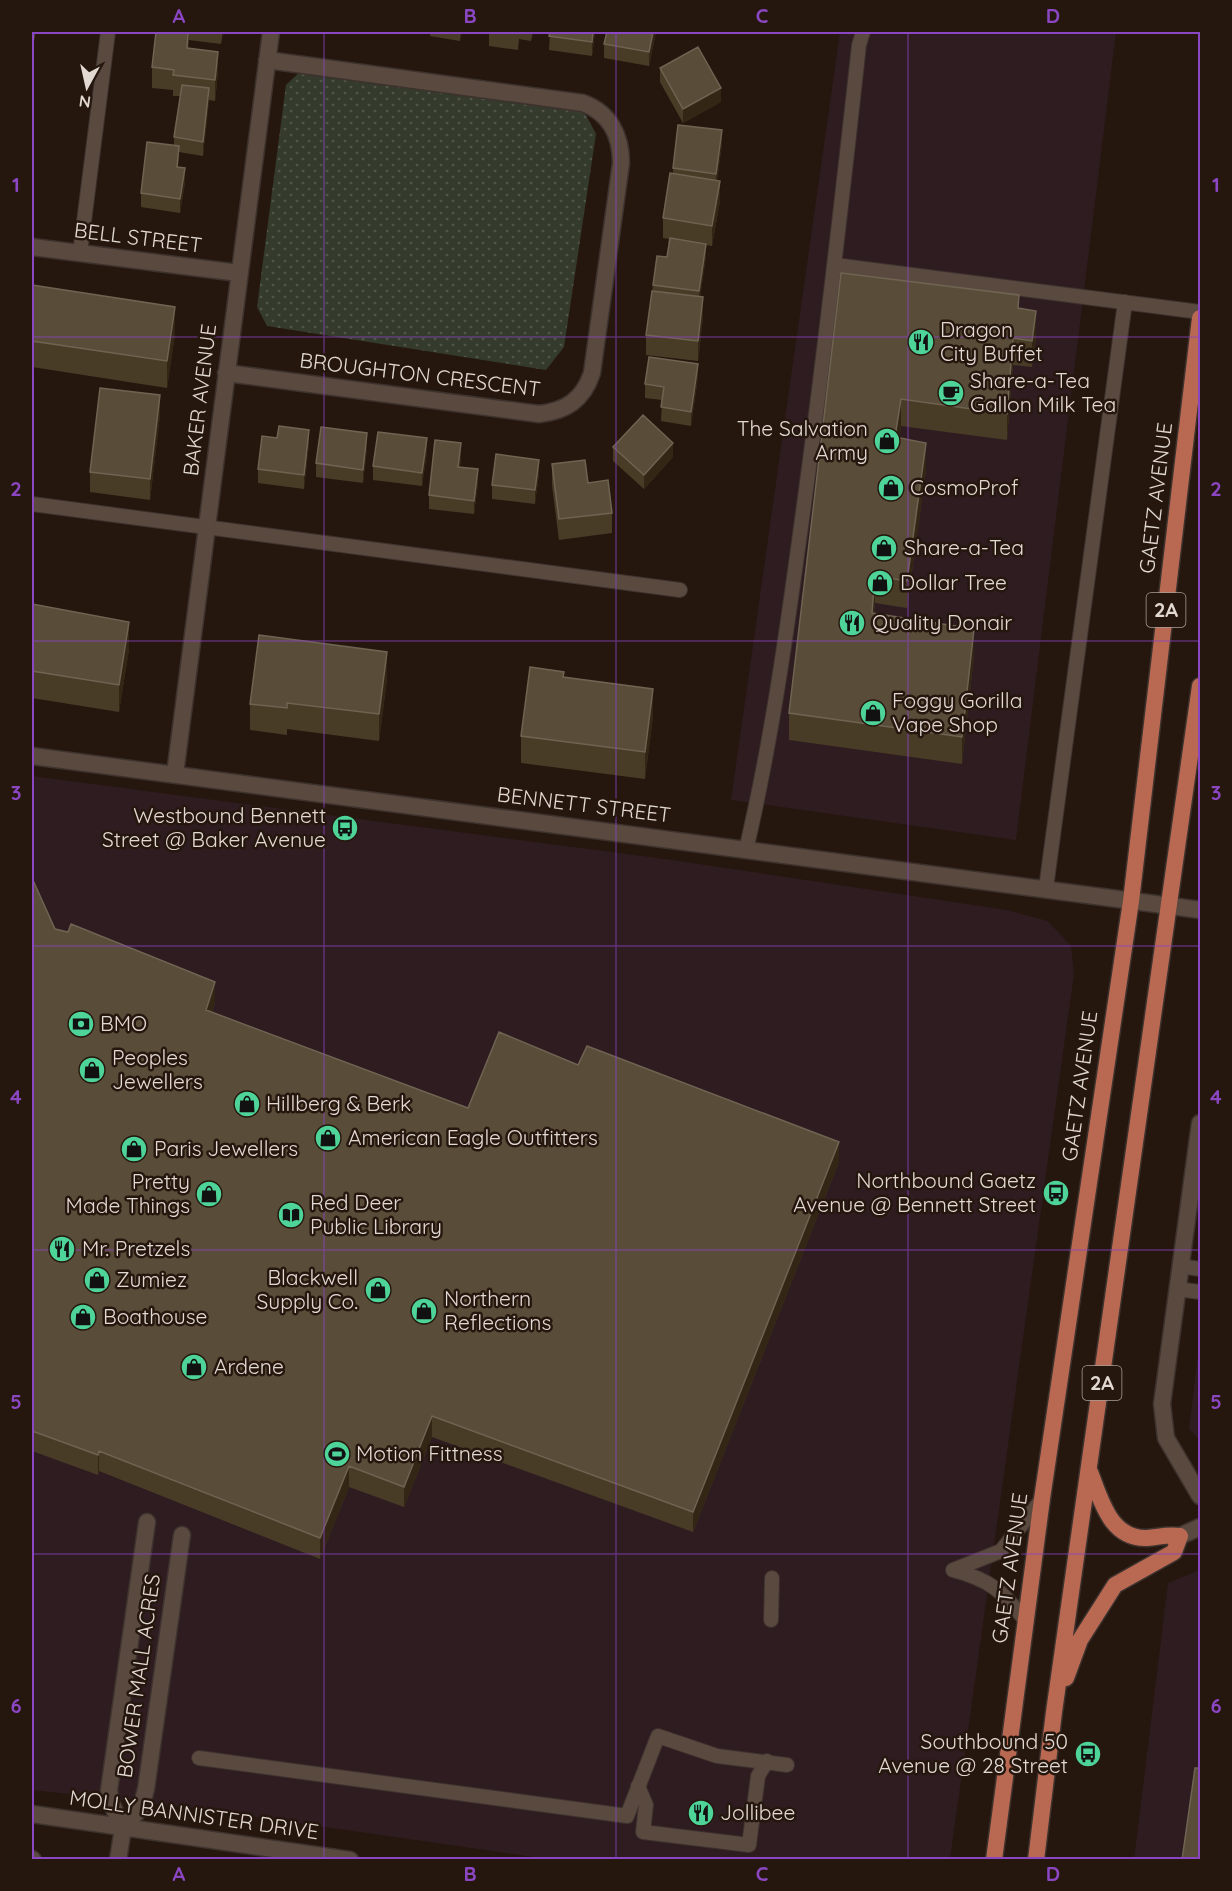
<svg xmlns="http://www.w3.org/2000/svg" width="1232" height="1891" font-family="Quicksand,sans-serif">
  <style>
    .commercial { fill: #2e1c21 }
    .park { fill: url(#park-dots) }
    .lines { fill: none; stroke-linecap: round; stroke-linejoin: round }
    .service-casing { stroke: #3d322e; stroke-width: 16 }
    .minor-casing { stroke: #3d322e; stroke-width: 19 }
    .tertiary-casing { stroke: #3d322e; stroke-width: 19 }
    .primary-casing { stroke: #3d322e; stroke-width: 19 }
    .service { stroke: #5a493f; stroke-width: 14 }
    .minor { stroke: #5a493f; stroke-width: 16 }
    .tertiary { stroke: #5a493f; stroke-width: 16 }
    .primary { stroke: #b96952; stroke-width: 16 }
    .wall { fill: #493c27 }
    .shaded-wall { fill: #332615 }
    .building { fill: #594d39; stroke: #6f6352; stroke-width: 1.5 }
    .grid { fill: none; stroke: #8b46c2; stroke-width: 1.5; stroke-opacity: 0.55 }
    .labels { text-anchor: middle; stroke-width: 5; stroke-linejoin: round; paint-order: stroke }
    .shield { fill: #25170e; stroke: #aa9f98; stroke-width: 1.5 }
    .shield-label { font-size: 20px; font-weight: bold; fill: #e3d9d3 }
    .street-label { font-size: 21px; fill: #e3d9d3; stroke: #25170e }
    .poi-label { font-size: 21px; fill: #e3d9d3; stroke: #25170e; text-anchor: start }
    .neatline { fill: none; stroke: #8b46c2; stroke-width: 2 }
    .grid-label { font-size: 20px; text-anchor: middle; font-weight: bold; fill: #8b46c2 }
  </style>
  <defs>
    <pattern id="park-dots" width="8" height="8" patternUnits="userSpaceOnUse" patternTransform="scale(1.5)"><rect width="8" height="8" fill="#343a2c"/><path d="M2 2h.1M6 6h.1" fill="none" stroke="#51564a" stroke-width="1.8" stroke-linecap="round"/></pattern>
  </defs>
  <rect width="100%" height="100%" fill="#25170e"/>
  <path class="commercial" d="M840,32H1116L1016,840L731,800Z
    M32,776L672,860L1007,910L1048,921L1071,946L1074,974L950,1859H548L194,1808L32,1790Z
    M1200,1339V1440L1189,1429Z
    M1200,1570V1859L1134,1860L1168,1583Z"/>
  <path class="park" d="M306,66L579,102L596,134L564,347L546,370L267,326L257,307L286,85Z"/>
  <g class="lines">
    <defs>
      <path id="service" d="M80,253L108,32
        M835,265L1200,312
        M32,504L680,590
        M746,850C770,748 785,644 799,541C822,376 841,210 859,45L863,32
        M1046,888L1125,302
        M1180,1266L1200,1269
        M1177,1289L1200,1292
        M953,1570L1001,1551L1042,1499
        M953,1570C991,1580 1002,1591 1026,1621
        M771,1620L772,1578
        M199,1758L627,1816L658,1736L717,1756L787,1765
        M638,1786L646,1805L643,1832L749,1845L758,1776L767,1761"/>
      <path id="minor" d="M32,247L239,273
        M226,373L539,414C566,411 583,400 592,373L621,163C621,136 610,113 583,103L267,60
        M175,774L271,32
        M1171,906L1200,910
        M1200,1123L1162,1404L1166,1438L1200,1496
        M147,1522L109,1790L111,1803L123,1828L141,1808L146,1789L182,1535
        M1180,1536L1200,1527"/>
      <path id="tertiary" d="M32,756L1171,906
        M32,1814L350,1860
        M32,1859L33,1860
        M118,1860L123,1828"/>
      <path id="primary" d="M1066,1678L1080,1640L1115,1585L1174,1552L1180,1536C1167,1534 1160,1537 1147,1538C1110,1539 1101,1500 1090,1472
        M994,1860L1042,1499L1131,901L1200,318
        M1036,1860L1054,1712L1200,686"/>
    </defs>
    <use href="#service" class="service-casing"/>
    <use href="#minor" class="minor-casing"/>
    <use href="#tertiary" class="tertiary-casing"/>
    <use href="#primary" class="primary-casing"/>
    <use href="#service" class="service"/>
    <use href="#minor" class="minor"/>
    <use href="#tertiary" class="tertiary"/>
    <use href="#primary" class="primary"/>
  </g>
  <path class="wall" d="M156,32H223L221,44L189,40V49L218,72L215,101L209,100L203,156L179,152L178,167L185,182L180,213L141,207V193L174,146V137L180,96H173V90L152,88V67Z
    M375,32H420V34Z
    M430,32H461L460,41L430,36Z
    M489,32H533L531,41L519,39L518,50L489,46Z
    M550,32H595L592,56L549,50Z
    M656,32L649,66L604,58V44Z
    M660,68L721,102L683,123L660,82Z
    M722,144L717,180L720,201L712,246L706,245V257L700,297L703,317L698,361L646,355V335L653,285L667,257L669,239L663,238V218L673,173V168Z
    M841,273L1019,309L1036,337L1032,367L1013,365L1007,440L901,426L899,438L926,470L907,608L875,603L874,614L974,656L962,764L789,740V713Z
    M32,285L175,334L167,388L32,367Z
    M698,377L691,426L661,421L662,400L645,398V384Z
    M160,415L150,500L90,492V472Z
    M309,443L304,489L258,483V469Z
    M367,447L363,483L316,477V463Z
    M613,447L673,457L644,489L613,461Z
    M427,452L422,486L373,480V466Z
    M461,457L460,467L478,483L474,514L429,509V495Z
    M552,464L588,483L612,513V533L559,540L552,485Z
    M539,473L535,504L492,499V485Z
    M32,604L129,649L119,712L32,698Z
    M564,677L653,716L645,779L521,763V736Z
    M387,679L379,741L287,729V735L250,730V704Z
    M32,878L55,929L215,1003L212,1012L468,1108L578,1065L839,1162L693,1532L432,1437L404,1507L349,1487L320,1559L99,1471L98,1475L32,1451Z"/>
  <path class="shaded-wall" d="M188,32L189,46L187,69V48Z
    M593,32H595L592,56V42Z
    M653,32H656L649,66V52Z
    M34,35V48L32,66V52Z
    M218,52V72L215,101V80Z
    M209,88V102L203,156V142Z
    M721,88V102L683,123V109Z
    M722,130V144L716,188V174Z
    M185,168V182L180,213V199Z
    M720,181V201L712,246V226Z
    M706,244V257L699,305V291Z
    M703,297V317L698,361V341Z
    M175,307V334L167,388V361Z
    M1036,311V337L1032,367V341Z
    M1013,338V365L1007,440V414Z
    M698,364V377L691,426V412Z
    M160,395V415L150,500V479Z
    M901,399V426L895,464V437Z
    M309,430V443L304,489V475Z
    M367,433V447L363,483V470Z
    M427,438V452L422,486V473Z
    M461,443V457L458,480V467Z
    M673,443V457L644,489V475Z
    M926,443V470L907,608V581Z
    M539,460V473L535,504V490Z
    M478,469V483L474,514V501Z
    M875,576V603L872,640V613Z
    M129,622V649L119,712V685Z
    M974,629V656L962,764V737Z
    M387,652V679L379,741V714Z
    M653,689V716L645,779V752Z
    M215,982V1003L206,1030V1010Z
    M839,1142V1162L693,1532V1512Z
    M432,1416V1437L404,1507V1487Z
    M99,1451V1471L98,1475V1455Z
    M349,1466V1487L320,1559V1538Z"/>
  <path class="building" d="M156,32H188L187,48L218,52L215,80L173,75L174,70L152,67Z
    M550,32H593L592,42L549,36Z
    M607,32H653L649,52L604,44Z
    M32,34L34,35L32,52Z
    M698,47L721,88L683,109L660,68Z
    M182,85L209,88L203,142L174,137Z
    M678,125L722,130L716,174L673,168Z
    M147,142L179,146L177,167L185,168L180,199L141,193Z
    M670,173L720,181L712,226L663,218Z
    M670,238L706,244L699,291L653,285L657,256L667,257Z
    M841,273L1019,295L1018,308L1036,311L1032,341L1013,338L1007,414L901,399L895,437L926,443L907,581L875,576L872,613L974,629L962,737L789,713Z
    M32,285L175,307L167,361L32,341Z
    M652,291L703,297L698,341L646,335Z
    M649,357L698,364L691,412L661,407L664,387L645,384Z
    M100,388L160,395L150,479L90,472Z
    M643,415L673,443L644,475L613,447Z
    M279,426L309,430L304,475L258,469L262,436L277,438Z
    M321,427L367,433L363,470L316,463Z
    M378,432L427,438L422,473L373,466Z
    M435,440L461,443L458,467L478,469L474,501L429,495Z
    M496,454L539,460L535,490L492,485Z
    M585,460L588,483L608,480L612,513L559,519L552,464Z
    M32,604L129,622L119,685L32,671Z
    M259,635L387,652L379,714L287,703V708L250,704Z
    M530,667L564,672L563,677L653,689L645,752L521,736Z
    M32,878L55,929L68,932L71,924L215,982L206,1010L468,1108L499,1032L578,1065L587,1046L839,1142L693,1512L432,1416L404,1487L349,1466L320,1538L99,1451L98,1455L32,1431Z
    M1195,1768H1200V1860H1182Z"/>
  <path class="grid" d="M324,32V1860M616,32V1860M908,32V1860M32,337H1200M32,641H1200M32,946H1200M32,1250H1200M32,1554H1200"/>
  <defs>
    <symbol id="restaurant-disc" viewBox="-11 -11 22 22"><circle r="9.5" fill="#4ed399" stroke="#25170e"/><path d="M-5-6h1v4h1v-4h1v4h1v-4h1v5L-1.5 .5V6h-2V.5L-5-1ZM5-6V6H3V1.5H1.5Q1.5-4 5-6Z" fill="#111"/></symbol>
    <symbol id="cafe-disc" viewBox="-11 -11 22 22"><circle r="9.5" fill="#4ed399" stroke="#25170e"/><path d="M-5.5-4.5H6V0H3Q3 3.5 0 3.5H-2.5Q-5.5 3.5-5.5 0ZM3-3.2v2h1.7v-2ZM-6 4.5H4V6H-6Z" fill="#111"/></symbol>
    <symbol id="shop-disc" viewBox="-11 -11 22 22"><circle r="9.5" fill="#4ed399" stroke="#25170e"/><path d="M-5-2.5h2.3a2.7 3.5 0 0 1 5.4 0H5L5.5 6h-11ZM-1.5-2.5h3a1.5 2.3 0 0 0-3 0Z" fill="#111"/></symbol>
    <symbol id="bus-disc" viewBox="-11 -11 22 22"><circle r="9.5" fill="#4ed399" stroke="#25170e"/><path d="M-5-6H5V4H4V6H2V4H-2V6H-4V4H-5ZM-3.5-4V0h7V-4ZM-3.5 1.2v1.5H-2V1.2ZM2 1.2v1.5H3.5V1.2Z" fill="#111"/></symbol>
    <symbol id="bank-disc" viewBox="-11 -11 22 22"><circle r="9.5" fill="#4ed399" stroke="#25170e"/><path d="M-6-4H6V4H-6ZM0-2.3a2.3 2.3 0 1 0 0 4.6a2.3 2.3 0 1 0 0-4.6Z" fill="#111"/></symbol>
    <symbol id="library-disc" viewBox="-11 -11 22 22"><circle r="9.5" fill="#4ed399" stroke="#25170e"/><path d="M-6-4Q-3-5.5-.7-3.5V5Q-3 3-6 4ZM6-4Q3-5.5 .7-3.5V5Q3 3 6 4Z" fill="#111"/></symbol>
    <symbol id="stadium-disc" viewBox="-11 -11 22 22"><circle r="9.5" fill="#4ed399" stroke="#25170e"/><path d="M0-5a6.5 5 0 1 0 0 10a6.5 5 0 1 0 0-10ZM-3.5-1.8h7v3.6h-7Z" fill="#111"/></symbol>
  </defs>
  <g fill-rule="evenodd">
    <use href="#restaurant-disc" x="906" y="327" width="30" height="30"/>
    <use href="#cafe-disc" x="936" y="378" width="30" height="30"/>
    <use href="#shop-disc" x="872" y="426" width="30" height="30"/>
    <use href="#shop-disc" x="876" y="473" width="30" height="30"/>
    <use href="#shop-disc" x="869" y="533" width="30" height="30"/>
    <use href="#shop-disc" x="865" y="568" width="30" height="30"/>
    <use href="#restaurant-disc" x="837" y="608" width="30" height="30"/>
    <use href="#shop-disc" x="858" y="698" width="30" height="30"/>
    <use href="#bus-disc" x="330" y="813" width="30" height="30"/>
    <use href="#bank-disc" x="66" y="1009" width="30" height="30"/>
    <use href="#shop-disc" x="77" y="1055" width="30" height="30"/>
    <use href="#shop-disc" x="232" y="1089" width="30" height="30"/>
    <use href="#shop-disc" x="313" y="1123" width="30" height="30"/>
    <use href="#shop-disc" x="119" y="1134" width="30" height="30"/>
    <use href="#bus-disc" x="1041" y="1178" width="30" height="30"/>
    <use href="#shop-disc" x="194" y="1179" width="30" height="30"/>
    <use href="#library-disc" x="276" y="1200" width="30" height="30"/>
    <use href="#restaurant-disc" x="47" y="1234" width="30" height="30"/>
    <use href="#shop-disc" x="82" y="1265" width="30" height="30"/>
    <use href="#shop-disc" x="363" y="1275" width="30" height="30"/>
    <use href="#shop-disc" x="409" y="1296" width="30" height="30"/>
    <use href="#shop-disc" x="68" y="1302" width="30" height="30"/>
    <use href="#shop-disc" x="179" y="1352" width="30" height="30"/>
    <use href="#stadium-disc" x="322" y="1439" width="30" height="30"/>
    <use href="#bus-disc" x="1073" y="1739" width="30" height="30"/>
    <use href="#restaurant-disc" x="686" y="1798" width="30" height="30"/>
  </g>
  <g class="labels">
    <g class="shield">
      <rect x="1146.5" y="593" width="39" height="34" rx="4.5"/>
      <rect x="1082.5" y="1366" width="39" height="34" rx="4.5"/>
    </g>
    <g class="shield-label">
      <text x="1166" y="617">2A</text>
      <text x="1102" y="1390">2A</text>
    </g>
    <g class="street-label">
      <text transform="translate(138 238) rotate(7)" y="7">BELL STREET</text>
      <text transform="translate(420 375) rotate(7)" y="7">BROUGHTON CRESCENT</text>
      <text transform="translate(200 400) rotate(-83)" y="7">BAKER AVENUE</text>
      <text transform="translate(1156 498) rotate(-83)" y="7">GAETZ AVENUE</text>
      <text transform="translate(584 805) rotate(7)" y="7">BENNETT STREET</text>
      <text transform="translate(1080 1086) rotate(-82)" y="7">GAETZ AVENUE</text>
      <text transform="translate(1010 1568) rotate(-82)" y="7">GAETZ AVENUE</text>
      <text transform="translate(139 1676) rotate(-82)" y="7">BOWER MALL ACRES</text>
      <text transform="translate(194 1815) rotate(8)" y="7">MOLLY BANNISTER DRIVE</text>
    </g>
    <g class="poi-label">
      <text x="940" y="337">Dragon<tspan x="940" dy="24">City Buffet</tspan></text>
      <text x="970" y="388">Share-a-Tea<tspan x="970" dy="24">Gallon Milk Tea</tspan></text>
      <text x="868" y="436" text-anchor="end">The Salvation<tspan x="868" dy="24">Army</tspan></text>
      <text x="910" y="495">CosmoProf</text>
      <text x="904" y="555">Share-a-Tea</text>
      <text x="900" y="590">Dollar Tree</text>
      <text x="872" y="630">Quality Donair</text>
      <text x="892" y="708">Foggy Gorilla<tspan x="892" dy="24">Vape Shop</tspan></text>
      <text x="326" y="823" text-anchor="end">Westbound Bennett<tspan x="326" dy="24">Street @ Baker Avenue</tspan></text>
      <text x="100" y="1031">BMO</text>
      <text x="112" y="1065">Peoples<tspan x="112" dy="24">Jewellers</tspan></text>
      <text x="266" y="1111">Hillberg &amp; Berk</text>
      <text x="348" y="1145">American Eagle Outfitters</text>
      <text x="154" y="1156">Paris Jewellers</text>
      <text x="1036" y="1188" text-anchor="end">Northbound Gaetz<tspan x="1036" dy="24">Avenue @ Bennett Street</tspan></text>
      <text x="190" y="1189" text-anchor="end">Pretty<tspan x="190" dy="24">Made Things</tspan></text>
      <text x="310" y="1210">Red Deer<tspan x="310" dy="24">Public Library</tspan></text>
      <text x="82" y="1256">Mr. Pretzels</text>
      <text x="358" y="1285" text-anchor="end">Blackwell<tspan x="358" dy="24">Supply Co.</tspan></text>
      <text x="116" y="1287">Zumiez</text>
      <text x="444" y="1306">Northern<tspan x="444" dy="24">Reflections</tspan></text>
      <text x="103" y="1324">Boathouse</text>
      <text x="214" y="1374">Ardene</text>
      <text x="356" y="1461">Motion Fittness</text>
      <text x="1068" y="1749" text-anchor="end">Southbound 50<tspan x="1068" dy="24">Avenue @ 28 Street</tspan></text>
      <text x="720" y="1820">Jollibee</text>
    </g>
  </g>
  <rect width="1232" height="1891" fill="none" stroke="#25170e" stroke-width="66"/>
  <g transform="translate(87 87) rotate(188)" stroke="#25170e" stroke-width="4.5" paint-order="stroke">
  <path d="M0-4.5L10 22L0 15L-10 22Z" fill="#e3d9d3"/>
  <text y="-9" font-size="16" font-weight="bold" text-anchor="middle" fill="#e3d9d3">N</text>
  </g>
  <rect x="33" y="33" width="1166" height="1825" class="neatline"/>
  <g class="grid-label">
    <text x="179" y="23">A</text>
    <text x="470" y="23">B</text>
    <text x="762" y="23">C</text>
    <text x="1053" y="23">D</text>
    <text x="16" y="192">1</text>
    <text x="1216" y="192">1</text>
    <text x="16" y="496">2</text>
    <text x="1216" y="496">2</text>
    <text x="16" y="800">3</text>
    <text x="1216" y="800">3</text>
    <text x="16" y="1104">4</text>
    <text x="1216" y="1104">4</text>
    <text x="16" y="1409">5</text>
    <text x="1216" y="1409">5</text>
    <text x="16" y="1713">6</text>
    <text x="1216" y="1713">6</text>
    <text x="179" y="1881">A</text>
    <text x="470" y="1881">B</text>
    <text x="762" y="1881">C</text>
    <text x="1053" y="1881">D</text>
  </g>
</svg>
